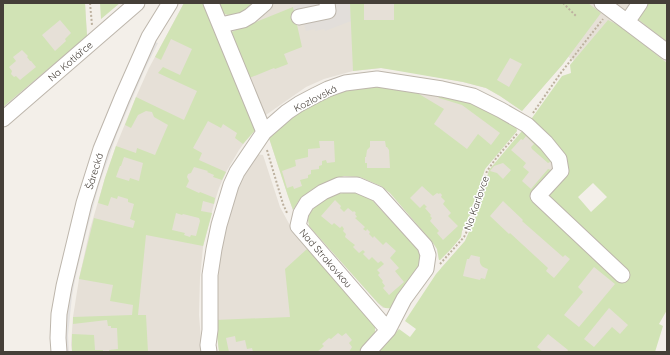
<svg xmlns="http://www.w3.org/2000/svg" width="670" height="355" font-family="Quicksand,sans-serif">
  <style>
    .residential { fill: #e6e0d7 }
    .industrial { fill: #e2deda }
    .green { fill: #d1e3b5; fill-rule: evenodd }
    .parking { fill: #e4e2e0 }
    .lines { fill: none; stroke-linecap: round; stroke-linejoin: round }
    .minor-casing { stroke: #bdb6ac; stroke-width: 17 }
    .path { stroke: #bdb19f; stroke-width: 2; stroke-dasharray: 2 2; stroke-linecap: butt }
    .minor { stroke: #fff; stroke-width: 15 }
    .labels { text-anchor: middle; stroke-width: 3; stroke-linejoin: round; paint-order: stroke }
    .street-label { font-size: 10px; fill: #453f38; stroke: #fff }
  </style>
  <rect width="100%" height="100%" fill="#f3efe9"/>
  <path class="residential" d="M3,3H85L87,36L3,107Z
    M184,3H667V144L574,61L567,56L563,64L522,111L500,96L486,88L463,82L404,71L381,68L353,71L324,79L306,87L263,117L239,150L226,172L219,188L214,204L203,247L200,278L199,315L202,352H72L71,345L73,317L79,279L90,229L105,178L116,146L136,97L149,68Z
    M434,90L517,131L485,169L471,213L462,231L461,237L451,249L440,260H439L437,249L433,243L390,193L381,186L360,177L344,176L327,182L311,190L299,200L293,210L288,196L269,138L306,107Z
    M532,120L563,152L549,196L665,308L637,352H533L441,268L465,241L475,218L489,170Z
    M256,154L263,155L280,207L293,231L307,249L360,352H219L215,289L222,238L239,182Z
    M336,194L390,219L422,256L387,308H383L378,303L309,226L308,220L311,212L316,206Z"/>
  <path class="industrial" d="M303,3H350L351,21L325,31L324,29L315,31V29L306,31L303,21H297L293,7Z"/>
  <path class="green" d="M3,3H85L87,36L3,107ZM60,20L71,33L65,39L66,41L55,51L42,35ZM22,50L28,56L27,57L30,61H31L36,67L20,80L16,76L14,77L11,74L12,71L9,67L16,61L13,57Z
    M100,3H120L101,19Z
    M184,3H206L257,128L243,144L235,138L237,133L223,124L221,128L208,121L193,148L202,153L199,160L226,172L222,180L213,177L214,175L207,172L208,171L194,167L191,173L188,174L187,177L189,181L186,187L199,193L200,192L215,198L214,204L203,201L201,211L212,213L203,246L146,235L138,315H146L148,352H109V350L118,349L117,328H111V326H108L107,320L73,324V317L132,315L133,305L110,301L113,285L79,279L94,218L133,228L135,221L130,219L134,204L128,202V199L118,196L117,199L111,197L108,206L98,203L105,178L116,146L136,153L137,148L155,155L168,125L154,117L152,112L146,111L138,115L131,128L125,125L136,97L184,120L197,91L158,73L163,67L180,75L192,49L171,39L161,60L155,57ZM124,157L143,163L139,181L130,178L129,181L116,177L120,166H121ZM176,213L182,215L183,214L199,218L200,221L196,236L191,235L190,237L184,235L185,233L172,230Z
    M216,3H260L238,16L228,15L222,13Z
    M350,3H364V20H394V3H588L601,13L563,64L522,111L500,96L486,88L463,82L381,68L353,71ZM510,58L522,64L509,87L497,80Z
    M644,3H667V42L634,16Z
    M293,7L302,47L284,54L288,64L275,69L274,68L247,79L229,33Z
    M608,20L620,26L667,63V310L659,324L663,326L655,352H567L568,350L548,334L537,347L543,352H378L399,329L410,337L416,329L405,321L436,274L465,241L475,218L489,170L527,125L562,76L571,73L570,65ZM526,136L534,144L531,147L532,149L548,163L550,162L553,163L554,166L553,168L551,170L548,169L531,189L522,181L529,172L523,167L526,163L511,150L521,139L523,140ZM503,163L511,170L503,179L497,173L490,171L494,166ZM593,183L607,197L591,212L578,197ZM503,201L523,220L522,221L563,257L565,255L570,259L554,278L546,271L548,268L510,233L509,234L490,216ZM471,255L480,257C479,264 481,267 488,269L485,279L481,278L480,280L463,276L467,259H469ZM594,267L615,284L579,327L564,315L583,292L578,287ZM609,308L628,325L620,334L612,327L594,347L584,339Z
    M381,85L409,88L444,109L434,124L467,149L478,134L491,145L500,133L462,105L439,98L434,90L467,99L516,125L517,131L485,169L471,213L462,231L461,237L451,249L440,260H439L437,249L433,243L390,193L381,186L360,177L344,176L327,182L311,190L299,200L293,210L288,196L269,138L291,118L306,107L341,91ZM319,141H334L335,162L327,163L326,160L322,161V165L319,166V169L311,170V174L308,175V178L300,180L302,186L294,189L293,186L287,188L282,171L296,166L295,160L308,157V149L320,148ZM370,141H385L386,147H387L389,150L390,168H367V163H365V157H366L367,150L370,147ZM422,186L433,196L437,193L439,194L440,193L442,195L441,197L445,201L443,204L451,213L448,216L458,226L443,240L437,233L439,231L430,221L432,218L430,216L431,215L425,208L427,207L424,204L420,208L410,198Z
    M350,192L360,194L370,198L418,250L422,256V264L391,308C385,309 383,307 378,303L309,226C309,224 308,221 308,219C309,208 327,197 337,194C341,193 345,193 350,192ZM335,200L341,206L340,208L344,212L348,208L353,212L354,211L356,213L355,214L357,217L355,218L365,227L363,229L366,231L367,229L370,232L369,234L373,238L374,236L383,245L386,242L396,251L390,258L399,268L395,271L404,282L389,295L383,288L385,286L382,282L383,281L378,275L380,273L377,270L384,264L381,261L378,263L372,257L369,260L363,254L365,252L363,250L359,253L353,247L355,245L351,242L345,237L346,234L343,231L344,229L342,226L340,228L334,223L332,225L321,216Z
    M307,249L375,324V335L360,352H349L352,347L349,343L352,340L346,333L342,336L338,333L331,339L329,338L322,344L324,346L317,352H253L252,348L247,349L245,340L236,342L235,336L226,338L229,352H219L215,320L290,317L285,269Z
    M72,334L94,335L95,350H103V352H72Z"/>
  <path class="parking" d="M155,42L158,43L145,69L117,134L106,165L99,185L85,237L75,280L72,296L68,335L69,352H66L65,335L69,295L90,207L114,132Z"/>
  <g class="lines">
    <defs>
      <path id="minor" d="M211,3L264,132
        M602,3L667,52
        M299,17L328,11L327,3
        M627,22L640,3
        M221,25L243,20L250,16L265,3
        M3,119L137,3
        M59,352L58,338L59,314L64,286L84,203L101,149L122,98L149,37L170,3
        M209,352L208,345L210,330V275L214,249L219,225L231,185L237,172L264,132L287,112L299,104L316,95L328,89L345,83L377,79L442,89L473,96L501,110L527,125L546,143L559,159L561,171L538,196L622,275
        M368,352L388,330L404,299L426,269L428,255L425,246L378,194L357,185H339L323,192L307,203L301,213L298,226L388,330"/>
    </defs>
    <use href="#minor" class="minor-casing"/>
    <path class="path" d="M90,3L92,25
      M563,3L577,17
      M533,113L560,74L603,19
      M267,150L283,204L287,213
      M440,264L464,237L470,225L487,171L497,157L517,134"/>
    <use href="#minor" class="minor"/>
  </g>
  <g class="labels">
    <g class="street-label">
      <text transform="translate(70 61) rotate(-41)" y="4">Na Kotlářce</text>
      <text transform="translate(315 98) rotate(-27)" y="4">Kozlovská</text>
      <text transform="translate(94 171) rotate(-73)" y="4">Šárecká</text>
      <text transform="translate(476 203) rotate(-71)" y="4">Na Karlovce</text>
      <text transform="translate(326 258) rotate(49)" y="4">Nad Strakovkou</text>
    </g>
  </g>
  <rect width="670" height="355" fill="none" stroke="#453f38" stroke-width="8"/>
</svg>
